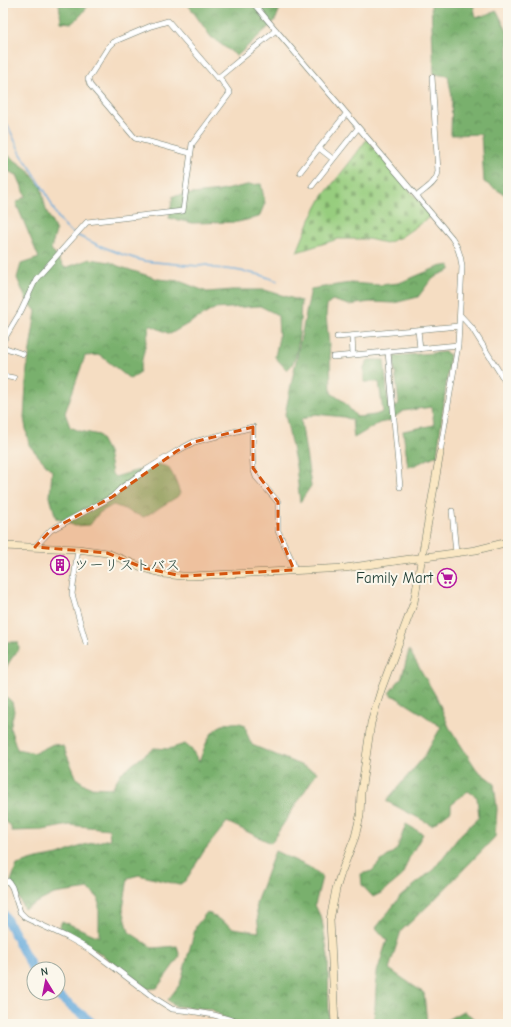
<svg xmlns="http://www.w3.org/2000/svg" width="511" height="1027" font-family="'Comic Neue','Klee One',sans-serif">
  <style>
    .forest { fill: url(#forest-crowns); stroke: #4c7650 }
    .cemetery { fill: url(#cemetery-stones); stroke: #5b8559 }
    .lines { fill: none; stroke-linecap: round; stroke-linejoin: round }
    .stream { stroke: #67abdc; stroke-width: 1.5 }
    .river { stroke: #67abdc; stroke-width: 9 }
    .street-casing { stroke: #6a7566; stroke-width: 6 }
    .secondary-casing { stroke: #6a7566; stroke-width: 8 }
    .street { stroke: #fff; stroke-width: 5 }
    .secondary { stroke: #fae7c3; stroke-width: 7 }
    .marked { fill: #d45610; fill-opacity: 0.2; stroke: #d45610; stroke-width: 3; stroke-dasharray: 8 5; stroke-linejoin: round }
    .labels { text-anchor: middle; stroke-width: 4; stroke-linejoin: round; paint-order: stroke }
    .poi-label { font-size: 15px; fill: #1f3d34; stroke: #fbf7ec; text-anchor: start }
  </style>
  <defs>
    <pattern id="forest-crowns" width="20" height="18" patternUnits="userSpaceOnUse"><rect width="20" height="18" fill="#79b06d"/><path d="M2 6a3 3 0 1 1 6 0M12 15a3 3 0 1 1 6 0" fill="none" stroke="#63905a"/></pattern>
    <pattern id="cemetery-stones" width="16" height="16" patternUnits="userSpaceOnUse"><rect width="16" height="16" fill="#97cd7e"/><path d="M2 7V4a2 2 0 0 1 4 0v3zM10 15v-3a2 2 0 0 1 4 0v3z" fill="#7ba868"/></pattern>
  </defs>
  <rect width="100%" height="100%" fill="#fbf7ec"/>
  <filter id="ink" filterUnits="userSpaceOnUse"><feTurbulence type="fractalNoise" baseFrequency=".025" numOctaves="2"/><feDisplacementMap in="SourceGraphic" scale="8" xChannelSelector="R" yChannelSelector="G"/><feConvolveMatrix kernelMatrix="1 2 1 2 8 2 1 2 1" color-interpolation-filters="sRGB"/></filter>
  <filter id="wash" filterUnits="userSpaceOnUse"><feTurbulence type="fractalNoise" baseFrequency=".012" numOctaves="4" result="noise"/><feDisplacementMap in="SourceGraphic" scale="16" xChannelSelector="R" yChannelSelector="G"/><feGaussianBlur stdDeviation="0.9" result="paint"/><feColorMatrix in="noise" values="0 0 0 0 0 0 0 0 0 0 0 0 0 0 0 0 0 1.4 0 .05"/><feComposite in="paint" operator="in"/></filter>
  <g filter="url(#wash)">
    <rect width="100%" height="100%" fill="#f5ddc2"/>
    <path class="forest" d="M59,3H90L81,15L72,23L61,22Z
      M187,3H277L280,8L275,21L237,56L211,37Z
      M431,3H473L476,18L497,11L508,33V192L504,194L484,182L481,134L451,135L452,97L448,76L434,74Z
      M3,150L5,153L28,170L41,187L46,210L56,231L51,249L65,268L90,259L110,262L118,266L158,279L179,281L207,292L232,290H265L301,301C300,316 300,350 293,363C291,366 289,368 287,370L275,357L279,337L278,316L274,313L260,306L214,309L170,334L150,325L139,373L130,379L100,355L85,356L65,413L70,427L80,431L99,435L108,452L112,474L115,477L146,468L156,464L168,467L174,477L180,493L177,497L144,517C133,514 124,508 113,505L99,513L90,525L75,526L56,518L50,497L52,471L41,459L29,445L24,418L27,369L36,311L26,299L17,278L21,264L39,258L16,203L26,196L17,175L3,169Z
      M261,184L265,203L259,217L238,222L192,223L169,218L173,196L220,191L247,185Z
      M450,265V270L438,275L430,281L418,297L394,303L370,302L349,305L332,300L327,306L326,315L330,355L331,393L343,401L357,417L375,415L383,412L379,382H364V367L368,360H384L389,410L399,404L394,363L395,356L445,352L450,355L437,455L413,466L408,467L403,431L434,425L432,407L403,411L389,421L379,423L354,438L352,420L344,417L315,414L301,420L311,486L300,502L296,466L285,414L311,289L350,283L379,285L399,283L438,267Z
      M3,642H18L19,649C11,659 4,667 3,680Z
      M409,650L437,698L449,727L477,770L494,783L497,809L495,837L433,901L401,931L389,969L424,993L427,1024H374L377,972L387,940L376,928L400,897L434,869L461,834L479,817L477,797L468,791L451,804V811L432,825L386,801L424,757L441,727L421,713L389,693L402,677Z
      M3,694L12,702L14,711L10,728L17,749L35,753L53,744L63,746L77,779L89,787L112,788L121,773L154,748L169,749L185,744L192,750L199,762C206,745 209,726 230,723C237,723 239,722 245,725L247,734L252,745L317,772L271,843L227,822L204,851L186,880L179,885L139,875L128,878L123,909L129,932L153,948L177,946L180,956L157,988L148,989L98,952L59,928L62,921L99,937V899L89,889L54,894L24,909L11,881L17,865L37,859L58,855L84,845L110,839L109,829L69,825L43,830L12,831L10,825L3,819Z
      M406,824L423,834L409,858L402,876L383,892L373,897L362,885L361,874L372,871L379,863L397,849Z
      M275,851L309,867L322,877L315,905L322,920L328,957L329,1024H233L211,1009L174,1006L168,1000L180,984L196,926L207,912L233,928L259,932L256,903Z
      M463,1011L483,1024H433L443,1022Z"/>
    <path class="cemetery" d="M367,139L431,216L401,237L386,243L368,239H338L297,252L310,220L323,196L350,162Z"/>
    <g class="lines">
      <path class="stream" d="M3,120L9,128L21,154L32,170L46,193L57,216L66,228L74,234L98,245L124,255L144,261L198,266L207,265L214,268L235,270L261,275L277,281"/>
      <path class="river" d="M3,913L17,939L18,944L21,947L34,971
        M54,993L94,1024"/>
    </g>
  </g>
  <g filter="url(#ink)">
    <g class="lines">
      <defs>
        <path id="street" d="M253,3L452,238C458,247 461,256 462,267L458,345L440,453
          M219,77L276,30
          M319,148L333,159
          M300,172L346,114
          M312,186L358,128
          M417,196C425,189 437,183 438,171L432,77
          M460,315L472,328L508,386
          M418,330L420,349
          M352,336L353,355
          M337,337L459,326
          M3,341L21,311L36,279L87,222L183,211L192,144L230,93L219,77L218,79L168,21L151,26L113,42L109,46L88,79L90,85L135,138L190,153
          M3,347L23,354
          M388,352L400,487
          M333,357L458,345
          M3,376L14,378
          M452,511L456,553
          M35,547L51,530L112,497L121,488L146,470L177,451L194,442L253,427L252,447L253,468L256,477L278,502V531L293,563L294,570
          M78,549L72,594L86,643
          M3,882L8,881L12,887L20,912L26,918L67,937L92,951L156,999L172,1009L190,1011L214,1015L246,1024"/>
        <path id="secondary" d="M3,546L78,549L107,553L144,568L164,574L182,576H192L345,568L476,550L508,542
          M335,1024L330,920L336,889L341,873L355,837L360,816L361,792L371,723L381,690L414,602L440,453"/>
      </defs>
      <use href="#street" class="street-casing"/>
      <use href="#secondary" class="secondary-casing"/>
      <use href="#street" class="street"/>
      <use href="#secondary" class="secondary"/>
    </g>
  </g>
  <path class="marked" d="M253,427V468L278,502V531L294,570L182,576L144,568L107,553L35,547L51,530L112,497L177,451L194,442Z"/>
  <defs>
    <symbol id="building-ring" viewBox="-11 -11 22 22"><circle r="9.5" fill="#fbf7ec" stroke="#b5179e" stroke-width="1.5"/><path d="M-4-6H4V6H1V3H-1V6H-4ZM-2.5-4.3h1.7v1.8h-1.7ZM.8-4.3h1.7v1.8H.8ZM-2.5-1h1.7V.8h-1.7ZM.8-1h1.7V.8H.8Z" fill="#b5179e"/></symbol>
    <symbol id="supermarket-ring" viewBox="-11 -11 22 22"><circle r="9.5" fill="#fbf7ec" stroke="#b5179e" stroke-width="1.5"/><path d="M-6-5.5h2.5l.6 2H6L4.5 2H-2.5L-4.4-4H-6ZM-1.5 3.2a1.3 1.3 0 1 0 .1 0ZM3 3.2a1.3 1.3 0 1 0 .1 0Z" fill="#b5179e"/></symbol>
  </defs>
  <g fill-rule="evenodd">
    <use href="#building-ring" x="49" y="554" width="22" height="22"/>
    <use href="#supermarket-ring" x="436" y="567" width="22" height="22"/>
  </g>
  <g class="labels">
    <g class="poi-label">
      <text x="74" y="570">ツーリストバス</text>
      <text x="433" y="583" text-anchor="end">Family Mart</text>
    </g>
  </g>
  <rect width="511" height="1027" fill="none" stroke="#fbf7ec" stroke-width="16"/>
  <g transform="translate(46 981) rotate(350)"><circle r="19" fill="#fbf7ec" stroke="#a3ada2"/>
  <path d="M0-3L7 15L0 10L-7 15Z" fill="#b5179e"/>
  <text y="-6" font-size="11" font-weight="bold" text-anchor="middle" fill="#1f3d34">N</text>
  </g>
</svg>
